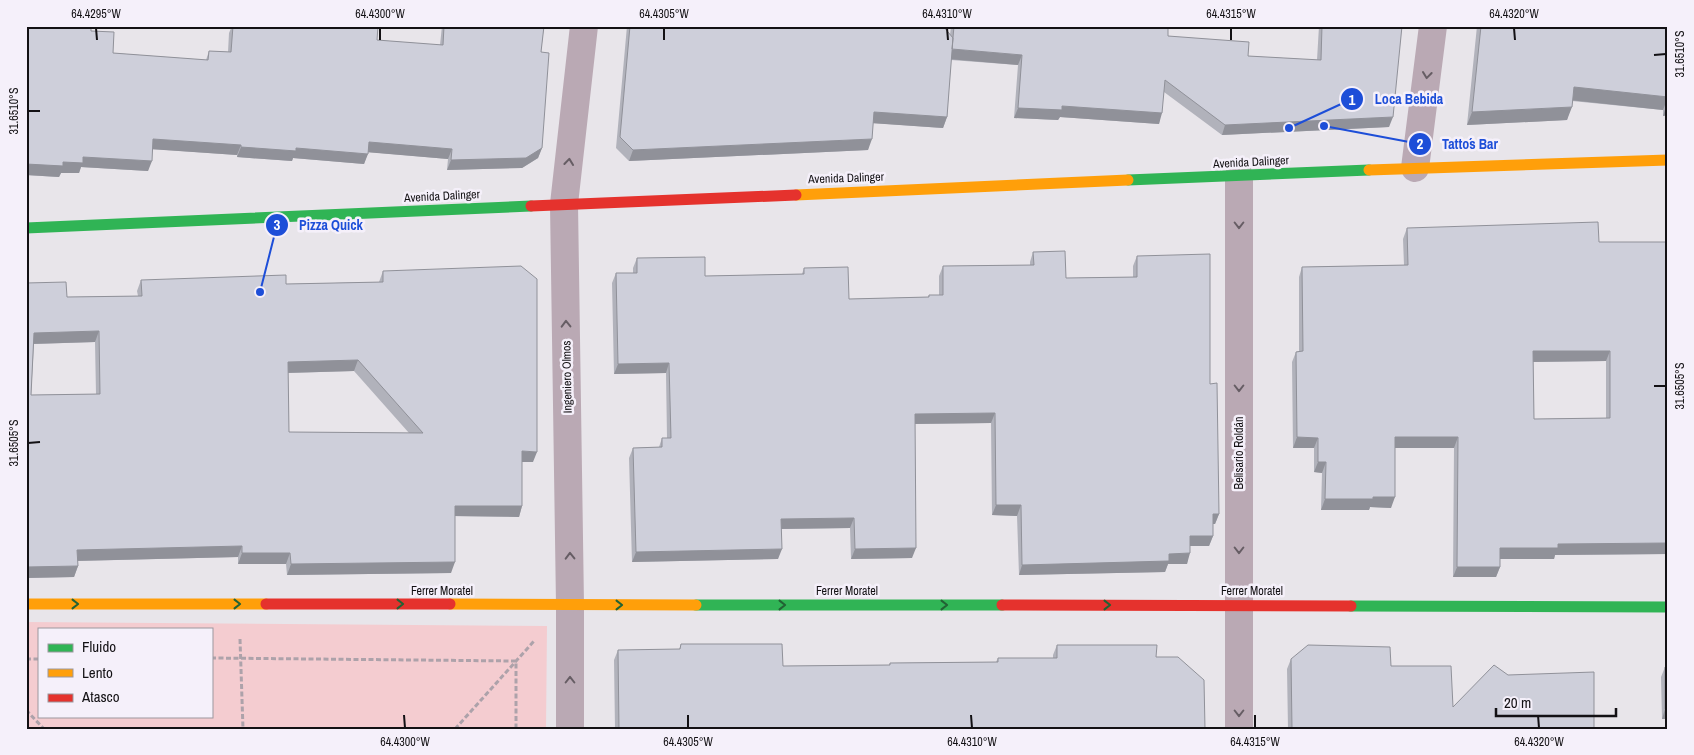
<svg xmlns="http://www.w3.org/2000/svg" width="1694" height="755" font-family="'Archivo Narrow',sans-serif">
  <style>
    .green { fill: #f4ccd0; fill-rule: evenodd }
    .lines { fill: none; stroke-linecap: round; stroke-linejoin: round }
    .path { stroke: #ada2aa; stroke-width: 3; stroke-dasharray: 5 2.5; stroke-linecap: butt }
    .street { stroke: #baa9b4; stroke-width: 28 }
    .fast { stroke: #30b455; stroke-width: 11 }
    .slow { stroke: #ff9f0a; stroke-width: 11 }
    .jam { stroke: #e5322d; stroke-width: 11 }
    .wall { fill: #b1b2bb; fill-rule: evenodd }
    .shaded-wall { fill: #909199 }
    .building { fill: #cecfda; stroke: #909199; fill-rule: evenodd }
    .oneway { stroke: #665d64 }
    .oneway2 { stroke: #226234 }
    .ticks { fill: none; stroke: #131114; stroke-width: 2 }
    .labels { text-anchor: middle; stroke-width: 5; stroke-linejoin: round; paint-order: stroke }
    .street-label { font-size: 12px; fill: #131114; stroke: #f5f0fa }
    .leader { fill: none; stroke: #1d4ed8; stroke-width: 2 }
    .callout-dot { fill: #1d4ed8; stroke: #f5f0fa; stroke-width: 2 }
    .mark-label { font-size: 15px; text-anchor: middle; font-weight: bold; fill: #fff }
    .callout-label { font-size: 14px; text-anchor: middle; font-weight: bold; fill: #1d4ed8; stroke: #f5f0fa; stroke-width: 5; stroke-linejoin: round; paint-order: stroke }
    .neatline { fill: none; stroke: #131114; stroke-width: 2 }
    .ticks-label { font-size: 12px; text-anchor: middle; fill: #131114 }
  </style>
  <rect width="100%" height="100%" fill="#e8e5ea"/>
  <path class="green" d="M26,622L547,626L546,729H26ZM39,629H211V716H39Z"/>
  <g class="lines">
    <path class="path" d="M240,639L243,729
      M211,658L516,661V729
      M26,659H39
      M26,710L44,729
      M455,729L535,640"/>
    <path class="street" d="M1415,168L1433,26
      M570,729V605L564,204L584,26
      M1239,729V176"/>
    <path class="fast" d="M1128,180L1369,170
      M26,228L531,206
      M696,605H1002
      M1351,606L1668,607"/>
    <path class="slow" d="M1369,170L1668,160
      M796,195L1128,180
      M26,604H266
      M450,604L696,605"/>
    <path class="jam" d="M531,206L796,195
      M266,604H450
      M1002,605L1351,606"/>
  </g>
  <path class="wall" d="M26,26L91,31L113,53L206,60L209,51L228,52L229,33L232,26H378L377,40L440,45L442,26H544L541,52L542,148L538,158L522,168L447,170L448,159L368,152L364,164L293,158L292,161L237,157V155L152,149L148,171L81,167L79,173H61L59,177L26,175Z
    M627,26H943L950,35L951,26H1168V36L1248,56L1317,60L1319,26H1402L1389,127L1222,135L1164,92L1159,124L1060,117L1058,120L1014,118L1018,65L951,60L947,117L943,128L873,123L868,150L629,161L616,148Z
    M1477,26H1668V115L1663,116V110L1572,101L1567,120L1467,125Z
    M1407,228L1599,242L1668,554L1555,555L1554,559H1500V567L1496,577H1453L1454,448H1395L1391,508L1370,507L1369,510H1321L1322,473L1314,472V448H1293L1292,362L1296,352L1299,351V277L1302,267L1404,265L1403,239ZM1606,361V418L1534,419L1533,362Z
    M1033,252L1066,278L1133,277V266L1137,256L1210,384L1219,514L1215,524H1213V536L1209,546H1190L1187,564H1168L1165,572L1019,575L1017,516L992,515L991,423L915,424L912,558L851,559L850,528L781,529L778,559L632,562L629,458L633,448L659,447L662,438H667L666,373L614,374L612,283L616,273H633V268L637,258L705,276L802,274L804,268L849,299L928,297L929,295H939V276L943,266L1030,265V262Z
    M383,271L533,462H522V506L519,517L455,516L451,573L287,575L286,564H238V557L77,561L78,566L74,577L26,578V283L67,297L138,296L137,291L141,280L286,284L379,282ZM95,342L96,394L31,395L34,344ZM354,371L409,433L289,432L288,373Z
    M681,644L783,666L889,665L890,663L996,662L998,658H1053V655L1057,645L1156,657L1205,729H615L614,660L618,650H679Z
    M1291,659L1391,666L1453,707L1508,675L1594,729H1288L1287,669Z
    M1665,667H1668V719H1662L1661,677Z"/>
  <path class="shaded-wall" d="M952,49L1022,55L1018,65L948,59Z
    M1574,87L1668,97L1663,110L1569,100Z
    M1667,103L1668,115L1663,116Z
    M1062,106L1162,113L1159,124L1060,117L1058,120L1014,118L1018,108Z
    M1572,107L1567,120L1467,125L1472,112Z
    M874,112L947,117L943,128L870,123Z
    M1393,117L1389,127L1222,135L1225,125Z
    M153,139L241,145L237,155L149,149Z
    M872,139L868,150L629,161L633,150Z
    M369,142L452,149L448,159L365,152Z
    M241,147L296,148L368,154L364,164L293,158L292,161L237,157Z
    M542,148L538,158L522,168L447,170L451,160Z
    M83,157L152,161L148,171L81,167L79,173H61L59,177L26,175V164Z
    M99,331L95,342L30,344L34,333Z
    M1533,351H1610L1606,361L1530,362Z
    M358,360L354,371L284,373L288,362Z
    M669,363L666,373L614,374L618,364Z
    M995,413L991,423L911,424L915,414Z
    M1297,437L1318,438L1314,448H1293Z
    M1395,437H1458L1454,448H1391Z
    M522,451L537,452L533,462H518Z
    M1318,462H1326L1322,473L1314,472Z
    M1373,497H1395L1391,508L1370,507L1369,510H1321L1325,499Z
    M996,505H1021L1017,516L992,515Z
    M455,506H522L519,517L451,516Z
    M1213,514H1219L1215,524H1209Z
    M854,518L850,528L778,529L781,519Z
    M1190,536H1213L1209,546H1187Z
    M1668,543V554L1555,555L1554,559H1496L1500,548L1558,544Z
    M242,546L238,557L73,561L77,550Z
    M916,548L912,558L851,559L855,549Z
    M782,549L778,559L632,562L636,552Z
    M242,553H290L286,564H238Z
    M1190,553L1187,564H1168L1165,572L1019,575L1022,565L1169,554Z
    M455,562L451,573L287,575L291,564Z
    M78,566L74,577L26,578V567Z
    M1457,567H1500L1496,577H1453Z
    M1665,709H1668V719H1662Z"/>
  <path class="building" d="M26,26H91V31L114,32L113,53L208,60L209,51L231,52L233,26H378L377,40L443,45L444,26H544L541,52L549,53L542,148L526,158L451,160L452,149L369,142L368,154L296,148V151L241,147V145L153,139L152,161L83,157V163L63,162V166L26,164Z
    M630,26H943L953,38L947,117L874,112L872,139L633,150L620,137Z
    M954,26H1168V36L1249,42L1248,56L1321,60L1322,26H1402L1393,117L1225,125L1165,80L1162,113L1062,106V110L1018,108L1022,55L952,49Z
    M1481,26H1668V97L1574,87L1572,107L1472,112Z
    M1598,222L1599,242H1668V543L1558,544V548H1500V567H1457L1458,437H1395V497H1373V499H1325L1326,462H1318V438L1297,437L1296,352L1303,351L1302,267L1408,265L1407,228ZM1533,351H1610V418L1534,419Z
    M1065,251L1066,278L1137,277V256L1210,254V384L1217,383L1219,514H1213V536H1190V553L1169,554V561L1022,565L1021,505H996L995,413L915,414L916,548L855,549L854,518L781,519L782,549L636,552L633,448L662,447V438H671L669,363L618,364L616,273H637V258L705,257V276L804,274V268L848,267L849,299L929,297V295H943V266L1034,265L1033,252Z
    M521,266L537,279V452L522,451V506H455V562L291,564L290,553H242V546L77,550L78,566L26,567V283L66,282L67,297L142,296L141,280L286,275V284L383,282V271ZM99,331L100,394L31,395L34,333ZM358,360L423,433L289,432L288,362Z
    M681,644H782L783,666L890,665V663L998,662V658H1057V645H1157L1156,657H1178L1204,680L1205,729H619L618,650L680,649Z
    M1308,645L1390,647L1391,666H1451L1453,707L1494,665L1508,675L1594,672V729H1292L1291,659Z
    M1665,667H1668V709H1665Z"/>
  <defs><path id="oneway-chevron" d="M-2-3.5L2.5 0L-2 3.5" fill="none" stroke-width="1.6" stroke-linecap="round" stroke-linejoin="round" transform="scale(1.25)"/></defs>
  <g class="oneway">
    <use href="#oneway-chevron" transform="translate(1427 75) rotate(97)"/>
    <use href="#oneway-chevron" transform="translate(569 162) rotate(-84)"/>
    <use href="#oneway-chevron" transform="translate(1239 225) rotate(90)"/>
    <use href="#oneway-chevron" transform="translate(566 324) rotate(-91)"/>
    <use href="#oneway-chevron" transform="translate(1239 388) rotate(90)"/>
    <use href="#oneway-chevron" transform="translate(1239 550) rotate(90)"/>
    <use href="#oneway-chevron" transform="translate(570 556) rotate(-91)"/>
    <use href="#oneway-chevron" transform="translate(570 680) rotate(-90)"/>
    <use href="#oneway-chevron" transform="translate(1239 713) rotate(90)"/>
  </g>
  <g class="oneway2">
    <use href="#oneway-chevron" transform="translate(75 604)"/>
    <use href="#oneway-chevron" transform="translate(237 604)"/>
    <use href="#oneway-chevron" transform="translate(400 604)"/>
    <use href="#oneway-chevron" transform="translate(619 605)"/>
    <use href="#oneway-chevron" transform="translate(782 605)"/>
    <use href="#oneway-chevron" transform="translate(944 605)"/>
    <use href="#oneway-chevron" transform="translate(1107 605)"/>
  </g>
  <path class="ticks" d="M96,28L97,40M380,28V40M664,28V40M947,28L948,40M1231,28V40M1514,28L1515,40M1654,55L1666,54M28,111H40M1654,386H1666M28,443L40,442M404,715L405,728M688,715V728M971,715L972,728M1255,715V728M1538,715L1539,728"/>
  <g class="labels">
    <g class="street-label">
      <text transform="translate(1251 162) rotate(-3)" y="4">Avenida Dalinger</text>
      <text transform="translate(846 178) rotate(-2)" y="4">Avenida Dalinger</text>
      <text transform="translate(442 196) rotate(-3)" y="4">Avenida Dalinger</text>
      <text transform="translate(567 377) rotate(-91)" y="4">Ingeniero Olmos</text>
      <text transform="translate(1239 453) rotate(-90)" y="4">Belisario Roldán</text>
      <text x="442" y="595">Ferrer Moratel</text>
      <text x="847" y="595">Ferrer Moratel</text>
      <text x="1252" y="595">Ferrer Moratel</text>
    </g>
  </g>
  <path class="leader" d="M1289 128L1352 99M1324 126L1420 144M260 292L277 225"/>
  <g class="callout-dot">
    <circle cx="1289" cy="128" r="5"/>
    <circle cx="1324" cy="126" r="5"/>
    <circle cx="260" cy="292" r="5"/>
    <circle cx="1352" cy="99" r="12"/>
    <circle cx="1420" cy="144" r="12"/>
    <circle cx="277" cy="225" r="12"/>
  </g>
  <g class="mark-label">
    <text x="1352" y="105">1</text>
    <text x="1420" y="149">2</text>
    <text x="277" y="230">3</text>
  </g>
  <g class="callout-label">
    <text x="1409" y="104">Loca Bebida</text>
    <text x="1470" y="149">Tatto´s Bar</text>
    <text x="331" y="230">Pizza Quick</text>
  </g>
  <rect width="1694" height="755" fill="none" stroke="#f5f0fa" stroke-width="55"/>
  <rect x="38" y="628" width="175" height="90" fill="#f5f0fa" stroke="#9b979e"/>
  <rect x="48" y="644" width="25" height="8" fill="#30b455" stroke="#9b979e"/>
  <text x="82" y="652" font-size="15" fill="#131114">Fluido</text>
  <rect x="48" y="669" width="25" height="8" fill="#ff9f0a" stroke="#9b979e"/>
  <text x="82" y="678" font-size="15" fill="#131114">Lento</text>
  <rect x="48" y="694" width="25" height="8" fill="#e5322d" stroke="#9b979e"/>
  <text x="82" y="702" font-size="15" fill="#131114">Atasco</text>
  <path d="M1496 708v8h120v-8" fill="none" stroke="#131114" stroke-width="2.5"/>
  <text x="1504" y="708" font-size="15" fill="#131114" stroke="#f5f0fa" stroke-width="4" paint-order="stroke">20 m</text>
  <rect x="28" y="28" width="1638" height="700" class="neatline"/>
  <g class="ticks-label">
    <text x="96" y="18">64.4295°W</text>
    <text x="380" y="18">64.4300°W</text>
    <text x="664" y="18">64.4305°W</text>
    <text x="947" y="18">64.4310°W</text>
    <text x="1231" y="18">64.4315°W</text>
    <text x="1514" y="18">64.4320°W</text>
    <text transform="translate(1680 54) rotate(-90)" y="4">31.6510°S</text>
    <text transform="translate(14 111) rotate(-90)" y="4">31.6510°S</text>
    <text transform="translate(1680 386) rotate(-90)" y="4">31.6505°S</text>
    <text transform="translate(14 443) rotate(-90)" y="4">31.6505°S</text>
    <text x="405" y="746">64.4300°W</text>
    <text x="688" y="746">64.4305°W</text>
    <text x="972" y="746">64.4310°W</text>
    <text x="1255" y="746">64.4315°W</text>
    <text x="1539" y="746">64.4320°W</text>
  </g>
</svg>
